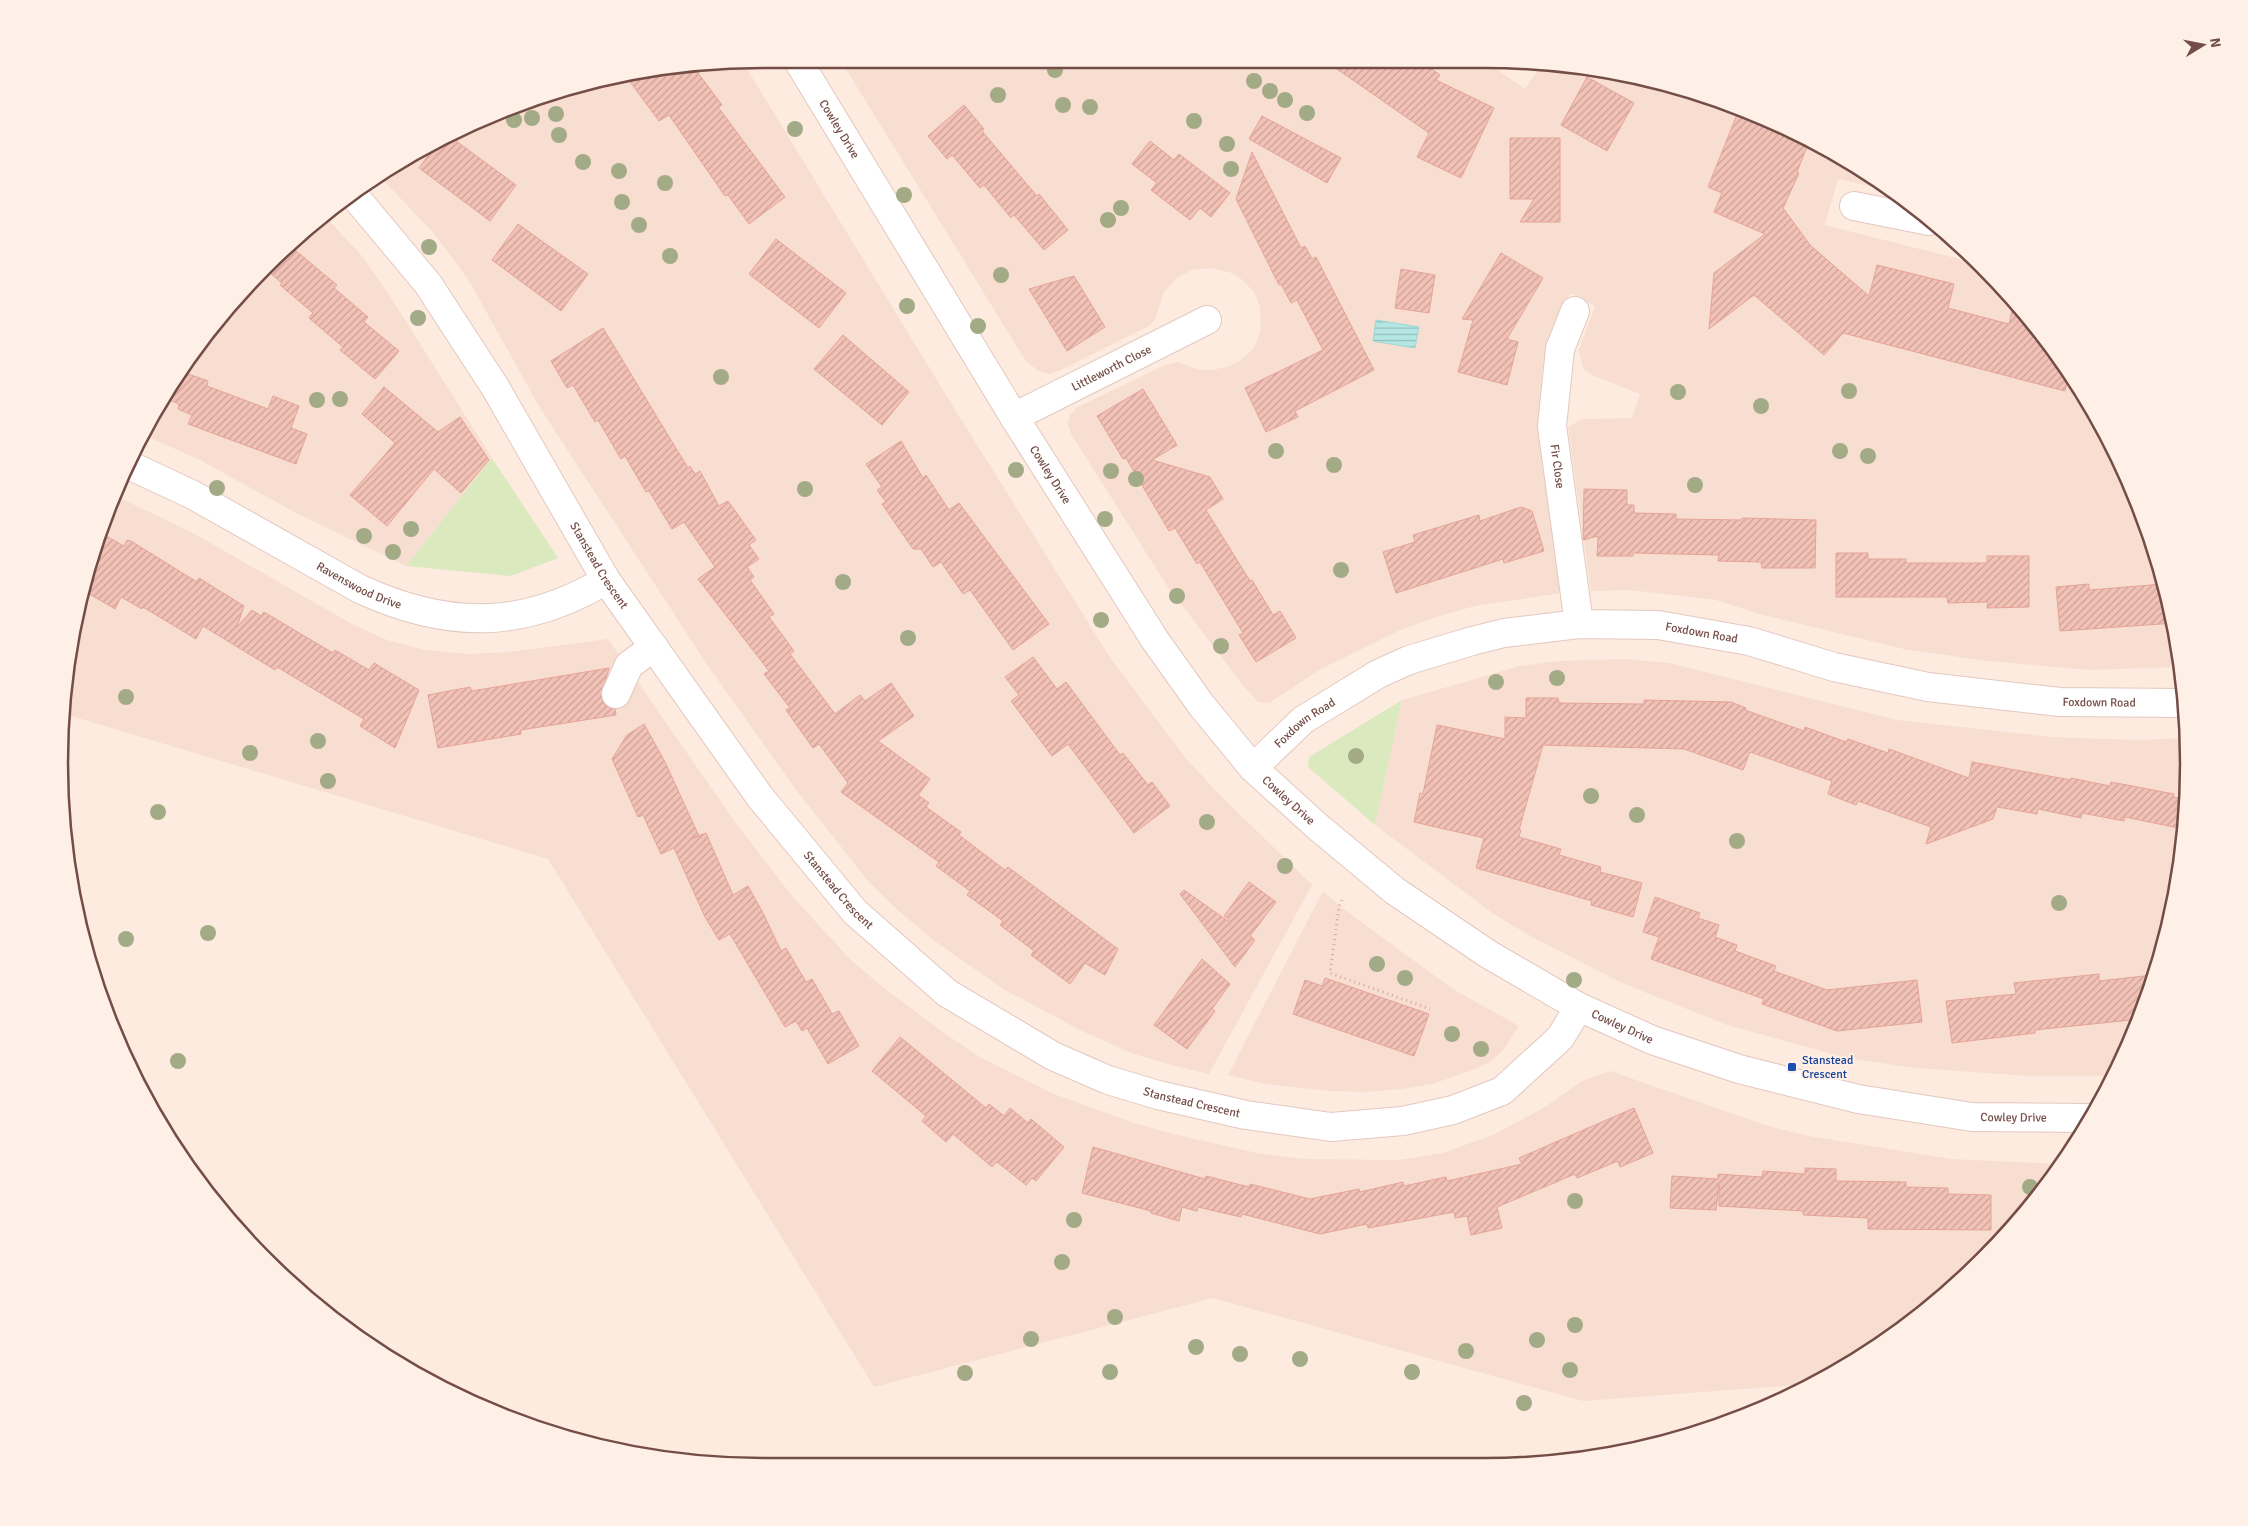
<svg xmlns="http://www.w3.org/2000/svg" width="2248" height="1526" font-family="Signika,sans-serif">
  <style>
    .residential { fill: #f7ded1 }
    .grass { fill: #daeabe }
    .water { fill: url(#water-rules); stroke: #9ad9d5 }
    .building { fill: url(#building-hatch); stroke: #e6a497 }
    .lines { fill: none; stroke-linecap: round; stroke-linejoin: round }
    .minor-casing { stroke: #e3c8bf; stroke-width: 30 }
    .path { stroke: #d8a59a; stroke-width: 3; stroke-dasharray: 1 4; stroke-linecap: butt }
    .minor { stroke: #fff; stroke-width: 28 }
    .tree { fill: #a3aa86 }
    .transit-dot { fill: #1a4fb4; stroke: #fff0e7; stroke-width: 2 }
    .labels { text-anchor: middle; stroke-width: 4; stroke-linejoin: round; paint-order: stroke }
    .street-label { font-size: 12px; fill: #744d47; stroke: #fff0e7 }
    .transit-label { font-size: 12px; fill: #164399; stroke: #fff0e7; text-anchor: start }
    .rim { fill: none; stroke: #744d47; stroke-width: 2.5 }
  </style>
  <defs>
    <pattern id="water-rules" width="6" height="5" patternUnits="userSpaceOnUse" patternTransform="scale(1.25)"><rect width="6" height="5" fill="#b4e7e3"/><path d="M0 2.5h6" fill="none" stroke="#97bdba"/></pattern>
    <pattern id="building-hatch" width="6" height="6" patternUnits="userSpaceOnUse" patternTransform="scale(1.25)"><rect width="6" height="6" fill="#f3c2b7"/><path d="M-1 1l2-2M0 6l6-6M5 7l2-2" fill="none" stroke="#c9a097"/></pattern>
  </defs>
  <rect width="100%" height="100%" fill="#fdebe0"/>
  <path class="residential" d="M1482,59L1525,89L1542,64L1622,72L1797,132L1876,178L1887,186L1879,188L1838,179L1825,225L1983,265L2070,372L2136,493L2176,625L2180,667L2089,670L1988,661L1904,649L1759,614L1716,600L1630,590L1591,591L1568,427L1582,419L1632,418L1640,394L1590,374L1583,369L1579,350L1595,306L1570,293L1550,341L1542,371L1539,419L1537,418L1562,593L1475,606L1436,617L1398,631L1321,669L1269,703L1258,702L1241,683L1166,584L1071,434L1068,424L1070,415L1076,408L1165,365L1177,362L1200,370H1211L1227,367L1241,360L1254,348L1261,329L1260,307L1254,292L1240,278L1232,273L1211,268L1192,270L1177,278L1164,292L1155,320L1149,326L1061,370L1050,374L1038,371L1025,360L843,64Z
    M744,64L949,400L1111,659L1184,756L1215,790L1312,885L1209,1074L1171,1065L1131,1053L1080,1030L1005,990L933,940L900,912L869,882L796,790L706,663L540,408L472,286L457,264L431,230L378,175L537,96L671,65Z
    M325,216L362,256L388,293L492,458L406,566L294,512L200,460L146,436L204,334L265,265Z
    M112,494L195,534L352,624L387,640L426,650L469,654L509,652L608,639L735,822L792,896L850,959L880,985L944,1033L980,1057L1054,1094L1131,1122L1173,1134L1257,1153L1303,1159L1399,1160L1442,1153L1493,1135L1545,1107L1582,1081L1610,1071L1768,1126L1809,1136L1951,1159L2062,1164L1983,1261L1876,1348L1810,1384L1583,1401L1213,1298L874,1387L548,859L61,713L83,581Z
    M1625,659L1669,663L1897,720L2051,737L2139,740L2187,738L2189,763L2176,900L2136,1032L2112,1076H2029L1916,1068L1847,1058L1727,1025L1622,983L1534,938L1495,915L1375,825L1402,700L1520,666L1559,661Z
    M1323,891L1342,908L1453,989L1519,1026L1504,1049L1492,1061L1473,1070L1432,1084L1402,1089L1367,1092L1330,1091L1266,1084L1228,1075Z"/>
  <path class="grass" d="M492,458L558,558L511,576L406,566Z
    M1402,700L1375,825L1308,767L1309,757Z"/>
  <path class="water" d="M1376,320L1419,327L1415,348L1373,341Z"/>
  <path class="building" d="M1418,59L1440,75L1436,80L1494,108L1461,178L1417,157L1429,133L1324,60Z
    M671,65H692L722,105L718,107L785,197L749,224L728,195L725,196L669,115L659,121L625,75Z
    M1587,77L1634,103L1607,151L1561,125Z
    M964,105L984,129L982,131L1037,196L1039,194L1068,230L1044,250L1014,215L1011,218L984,185L980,188L952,155L947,159L928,136Z
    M1738,112L1797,132L1810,139L1797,172L1799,173L1783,208L1810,245L1869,296L1877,265L1954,284L1948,308L2009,324L2014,303L2070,371L2065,391L1843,333L1824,355L1754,295L1709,329L1714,273L1765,234L1714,212L1722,193L1708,187Z
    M1262,116L1341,158L1327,183L1249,139Z
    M452,138L516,185L490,221L419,168L435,146Z
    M1510,138H1560V222H1520L1534,199H1510Z
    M1150,141L1174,160L1179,154L1230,193L1211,217L1200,208L1190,220L1151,190L1157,183L1132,164Z
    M1252,152L1301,248L1305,246L1312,259L1316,257L1374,370L1295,411L1298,417L1266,432L1245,388L1323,350L1297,300L1291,303L1281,284L1279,285L1236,199Z
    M518,224L588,274L561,311L492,260Z
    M776,239L846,293L819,328L749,274Z
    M289,245L337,285L334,288L368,317L364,322L399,351L375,379L340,350L343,347L309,318L313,313L280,285L282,283L263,267Z
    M1501,253L1543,278L1507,339L1518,342L1507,385L1458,372L1473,320L1462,319Z
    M1401,269L1435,275L1429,313L1395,308Z
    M1074,276L1105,327L1067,351L1029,289Z
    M603,328L688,468L690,466L695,474L700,471L719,506L728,501L756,540L749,545L759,559L747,567L754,577L750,580L774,614L769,617L794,651L790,654L835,714L860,695L865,701L891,683L914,716L878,741L930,779L918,795L929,803L926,807L961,832L959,835L1005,870L1008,867L1118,949L1105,975L1085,963L1070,984L1031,955L1034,951L1000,925L1003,921L967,895L970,891L936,866L939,862L841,792L848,783L819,744L813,748L786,710L790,708L764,674L769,671L698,579L715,567L684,522L672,529L649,491L646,492L625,456L621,459L598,420L595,422L573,385L567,388L551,361Z
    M843,335L909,392L882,425L814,369Z
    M183,372L208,381L207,386L268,409L273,396L299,406L291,428L307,434L296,464L188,424L192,415L178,409L179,404L167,399Z
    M384,387L438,432L460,417L489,460L461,493L434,469L387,526L350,495L395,443L362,414Z
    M1143,389L1177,445L1152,460L1210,477L1223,499L1206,510L1250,581L1252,580L1273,615L1280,611L1296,638L1256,662L1239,635L1243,633L1200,562L1197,564L1175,528L1169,531L1126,458L1123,459L1097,416Z
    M901,441L923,478L926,475L949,510L959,503L1049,624L1013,650L970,590L963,594L941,562L933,567L921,549H913L882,504L886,502L877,490L882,487L866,464Z
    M1584,489L1627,490V505H1634V513L1676,514V519L1741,520L1742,518L1816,520L1815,568H1762L1761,562L1718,561L1719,555L1633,553V556H1597L1598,536L1583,540Z
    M1521,507L1532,511L1544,551L1504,563L1503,559L1396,593L1383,552L1415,542L1413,535L1479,515L1480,521Z
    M99,532L124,546L127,540L131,541L197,582L199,578L244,606L237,627L252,610L261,616L264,612L333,653L335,650L369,670L374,663L419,690L395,748L360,726L364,719L277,667L275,670L203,626L196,639L143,607L142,609L121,597L115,609L81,589Z
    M1836,553H1868V559H1906V563H1987V556H2029V607L1987,608L1988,602L1948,603L1947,597H1836Z
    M2089,584V590L2163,584L2175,623L2060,631L2056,587Z
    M1033,657L1057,689L1066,682L1120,755L1123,753L1148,785L1152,782L1170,806L1134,833L1068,744L1052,756L1011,701L1019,695L1005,677Z
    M609,668L601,696L604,704L615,709L616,715L521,730V734L438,748L428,695L470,687L472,691Z
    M1526,698H1558L1559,703L1644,704V700L1731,702L1746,708L1745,710L1804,731L1805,727L1846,742L1848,739L1888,753L1889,749L1969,778L1972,762L2071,780V778L2110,786L2111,782L2174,794L2173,797L2186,799L2183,829L2125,817L2124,821L2082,813L2081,818L2038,809L2037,814L1997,807L1993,819L1926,844L1931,827L1858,801L1856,805L1828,794L1832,781L1750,752L1743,770L1684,749L1543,745L1519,830H1521L1519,837L1561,849L1559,855L1601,867L1600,872L1642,883L1633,917L1591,905L1592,901L1476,868L1484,838L1414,822L1420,793L1423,794L1437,725L1505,739V717L1526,718Z
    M644,724L665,762L699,836L693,838L706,833L733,895L748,886L763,913L781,951L786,948L806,982L812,979L832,1014L839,1011L859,1046L828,1064L807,1028L802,1031L796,1021L785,1027L730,934L719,940L705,917L674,848L661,854L643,815L638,817L612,759L627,735Z
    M1249,882L1276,902L1250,936L1255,940L1235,967L1180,894L1184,890L1228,921L1229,919L1224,916Z
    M1655,897L1700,913L1698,918L1719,925L1715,937L1737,945L1735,951L1776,966L1774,971L1827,990L1917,980L1922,1022L1837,1031L1762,1004L1764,999L1651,959L1659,937L1643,932Z
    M1202,959L1230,984L1212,1009L1215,1011L1187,1049L1154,1025Z
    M2099,974V981L2153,975L2140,1019L2035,1030V1033L1952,1043L1946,1001L2016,994L2014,983Z
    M1325,978L1429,1014L1414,1056L1293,1014L1305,980L1322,986Z
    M900,1037L986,1108L989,1104L1004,1116L1010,1108L1028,1123L1031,1119L1064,1147L1036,1181L1032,1178L1026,1185L997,1162L992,1167L953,1134L946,1142L922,1121L926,1116L872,1071Z
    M1634,1108L1653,1153L1620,1167L1618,1161L1577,1178L1575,1174L1497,1207L1502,1228L1471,1235L1467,1216L1455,1218L1454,1212L1368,1228L1367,1224L1320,1234L1242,1214L1241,1217L1198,1207L1197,1211L1182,1207L1179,1221L1151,1213V1211L1082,1193L1093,1147L1205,1179L1206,1176L1249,1187L1250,1184L1310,1199L1359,1189L1360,1192L1403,1182L1404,1186L1446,1177L1447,1181L1522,1164L1519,1158Z
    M1805,1168L1836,1169V1181L1906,1182V1187L1948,1188V1194L1991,1195V1230L1868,1229V1218L1803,1215V1211L1719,1206V1185L1716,1210L1670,1208L1672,1176L1718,1179V1174L1762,1177L1763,1171L1805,1174Z"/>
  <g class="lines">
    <defs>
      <g id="minor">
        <path id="s1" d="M800,64L1014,417L1155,640L1202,706L1253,768L1318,827L1395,891L1488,954L1579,1007L1652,1040L1739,1069L1858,1099L1972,1117L2090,1118"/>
        <path id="s2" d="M352,193L428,284L495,387L606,580L760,797L855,912L947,993L1053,1056L1108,1080L1158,1095L1246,1115L1331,1127L1403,1121L1453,1110L1502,1091L1560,1038L1579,1007"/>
        <path d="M1854,206L1929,221"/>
        <path id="s3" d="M1575,311L1560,349L1552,426L1579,624"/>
        <path id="s4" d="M1014,417L1207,320"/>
        <path id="s5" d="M129,465L193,495L360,589C447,629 523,630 606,580"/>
        <path d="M616,694L629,665L654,647"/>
        <path id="s6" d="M1253,768L1303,720L1378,674L1409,660L1472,641L1504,633L1579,624L1658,625L1749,641L1834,667L1928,687L2060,702L2183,703"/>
      </g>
    </defs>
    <use href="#minor" class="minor-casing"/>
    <path class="path" d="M1342,900L1339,907L1330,973L1430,1009"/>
    <use href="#minor" class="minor"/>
  </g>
  <g class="tree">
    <circle cx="1055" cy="70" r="8"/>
    <circle cx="1254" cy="81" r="8"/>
    <circle cx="1270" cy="91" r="8"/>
    <circle cx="998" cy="95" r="8"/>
    <circle cx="1285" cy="100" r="8"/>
    <circle cx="1063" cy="105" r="8"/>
    <circle cx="1090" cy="107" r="8"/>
    <circle cx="1307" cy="113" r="8"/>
    <circle cx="556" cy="114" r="8"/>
    <circle cx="532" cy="118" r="8"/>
    <circle cx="514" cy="120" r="8"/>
    <circle cx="1194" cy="121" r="8"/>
    <circle cx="795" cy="129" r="8"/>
    <circle cx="559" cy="135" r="8"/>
    <circle cx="1227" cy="144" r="8"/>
    <circle cx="583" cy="162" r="8"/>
    <circle cx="1231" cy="169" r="8"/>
    <circle cx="619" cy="171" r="8"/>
    <circle cx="665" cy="183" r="8"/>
    <circle cx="904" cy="195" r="8"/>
    <circle cx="622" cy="202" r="8"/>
    <circle cx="1121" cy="208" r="8"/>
    <circle cx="1108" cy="220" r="8"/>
    <circle cx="639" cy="225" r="8"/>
    <circle cx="429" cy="247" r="8"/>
    <circle cx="670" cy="256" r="8"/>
    <circle cx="1001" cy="275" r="8"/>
    <circle cx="907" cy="306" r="8"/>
    <circle cx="418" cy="318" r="8"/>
    <circle cx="978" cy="326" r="8"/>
    <circle cx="721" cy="377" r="8"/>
    <circle cx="1849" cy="391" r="8"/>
    <circle cx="1678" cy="392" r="8"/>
    <circle cx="340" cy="399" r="8"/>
    <circle cx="317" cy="400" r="8"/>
    <circle cx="1761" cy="406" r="8"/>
    <circle cx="1276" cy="451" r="8"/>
    <circle cx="1840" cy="451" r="8"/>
    <circle cx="1868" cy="456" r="8"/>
    <circle cx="1334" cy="465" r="8"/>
    <circle cx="1016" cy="470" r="8"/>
    <circle cx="1111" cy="471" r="8"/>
    <circle cx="1136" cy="479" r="8"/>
    <circle cx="1695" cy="485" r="8"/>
    <circle cx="217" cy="488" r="8"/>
    <circle cx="805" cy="489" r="8"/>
    <circle cx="1105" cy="519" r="8"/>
    <circle cx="411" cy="529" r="8"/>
    <circle cx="364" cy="536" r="8"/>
    <circle cx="393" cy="552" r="8"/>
    <circle cx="1341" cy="570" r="8"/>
    <circle cx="843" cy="582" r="8"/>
    <circle cx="1177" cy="596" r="8"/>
    <circle cx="1101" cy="620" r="8"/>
    <circle cx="908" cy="638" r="8"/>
    <circle cx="1221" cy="646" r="8"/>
    <circle cx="1557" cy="678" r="8"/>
    <circle cx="1496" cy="682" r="8"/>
    <circle cx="126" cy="697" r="8"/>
    <circle cx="318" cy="741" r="8"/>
    <circle cx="250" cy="753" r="8"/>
    <circle cx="1356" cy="756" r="8"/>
    <circle cx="328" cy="781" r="8"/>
    <circle cx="1591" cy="796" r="8"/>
    <circle cx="158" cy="812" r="8"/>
    <circle cx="1637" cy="815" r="8"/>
    <circle cx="1207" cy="822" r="8"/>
    <circle cx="1737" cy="841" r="8"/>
    <circle cx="1285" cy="866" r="8"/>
    <circle cx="2059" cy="903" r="8"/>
    <circle cx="208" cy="933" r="8"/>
    <circle cx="126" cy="939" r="8"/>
    <circle cx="1377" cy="964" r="8"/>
    <circle cx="1405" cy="978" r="8"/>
    <circle cx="1574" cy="980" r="8"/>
    <circle cx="1452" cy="1034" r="8"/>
    <circle cx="1481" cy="1049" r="8"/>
    <circle cx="178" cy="1061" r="8"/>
    <circle cx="2030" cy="1187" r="8"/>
    <circle cx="1575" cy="1201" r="8"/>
    <circle cx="1074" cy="1220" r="8"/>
    <circle cx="1062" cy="1262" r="8"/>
    <circle cx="1115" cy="1317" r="8"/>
    <circle cx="1575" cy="1325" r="8"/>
    <circle cx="1031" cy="1339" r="8"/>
    <circle cx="1537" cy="1340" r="8"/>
    <circle cx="1196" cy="1347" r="8"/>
    <circle cx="1466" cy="1351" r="8"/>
    <circle cx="1240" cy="1354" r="8"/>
    <circle cx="1300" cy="1359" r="8"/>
    <circle cx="1570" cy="1370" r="8"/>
    <circle cx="1110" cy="1372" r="8"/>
    <circle cx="1412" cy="1372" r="8"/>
    <circle cx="965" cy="1373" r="8"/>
    <circle cx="1524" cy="1403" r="8"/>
  </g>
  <rect class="transit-dot" x="1787" y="1062" width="10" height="10" rx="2.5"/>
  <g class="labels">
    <g class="street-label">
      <text dy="4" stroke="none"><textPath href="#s1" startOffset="76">Cowley Drive</textPath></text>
      <text dy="4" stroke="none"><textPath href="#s4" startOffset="109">Littleworth Close</textPath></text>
      <text dy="4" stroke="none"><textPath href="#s3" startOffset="159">Fir Close</textPath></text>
      <text dy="4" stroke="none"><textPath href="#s1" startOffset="481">Cowley Drive</textPath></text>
      <text dy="4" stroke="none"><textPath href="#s2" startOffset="448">Stanstead Crescent</textPath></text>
      <text dy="4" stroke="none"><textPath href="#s5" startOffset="260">Ravenswood Drive</textPath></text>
      <text dy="4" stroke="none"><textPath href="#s6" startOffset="489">Foxdown Road</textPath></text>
      <text dy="4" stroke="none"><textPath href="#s6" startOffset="894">Foxdown Road</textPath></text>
      <text dy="4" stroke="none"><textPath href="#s6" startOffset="69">Foxdown Road</textPath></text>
      <text dy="4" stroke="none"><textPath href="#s1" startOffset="886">Cowley Drive</textPath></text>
      <text dy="4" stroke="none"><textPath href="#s2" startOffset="852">Stanstead Crescent</textPath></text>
      <text dy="4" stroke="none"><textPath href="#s1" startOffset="1291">Cowley Drive</textPath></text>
      <text dy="4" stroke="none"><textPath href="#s2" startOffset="1272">Stanstead Crescent</textPath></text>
      <text dy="4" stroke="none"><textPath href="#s1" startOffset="1695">Cowley Drive</textPath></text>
    </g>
    <g class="transit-label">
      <text x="1802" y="1064">Stanstead<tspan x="1802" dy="14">Crescent</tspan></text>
    </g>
  </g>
  <path d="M0 0H2248V1526H0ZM763 68H1485A695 695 0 0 1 2180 763V763A695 695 0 0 1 1485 1458H763A695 695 0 0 1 68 763V763A695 695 0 0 1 763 68Z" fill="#fff0e7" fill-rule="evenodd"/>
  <path class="rim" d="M763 68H1485A695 695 0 0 1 2180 763V763A695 695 0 0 1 1485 1458H763A695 695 0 0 1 68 763V763A695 695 0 0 1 763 68Z"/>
  <g transform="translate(2203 45) rotate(80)" stroke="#fff0e7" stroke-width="4" paint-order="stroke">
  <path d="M0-4L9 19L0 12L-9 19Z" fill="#744d47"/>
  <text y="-8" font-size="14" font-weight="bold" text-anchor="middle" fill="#744d47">N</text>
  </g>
</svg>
